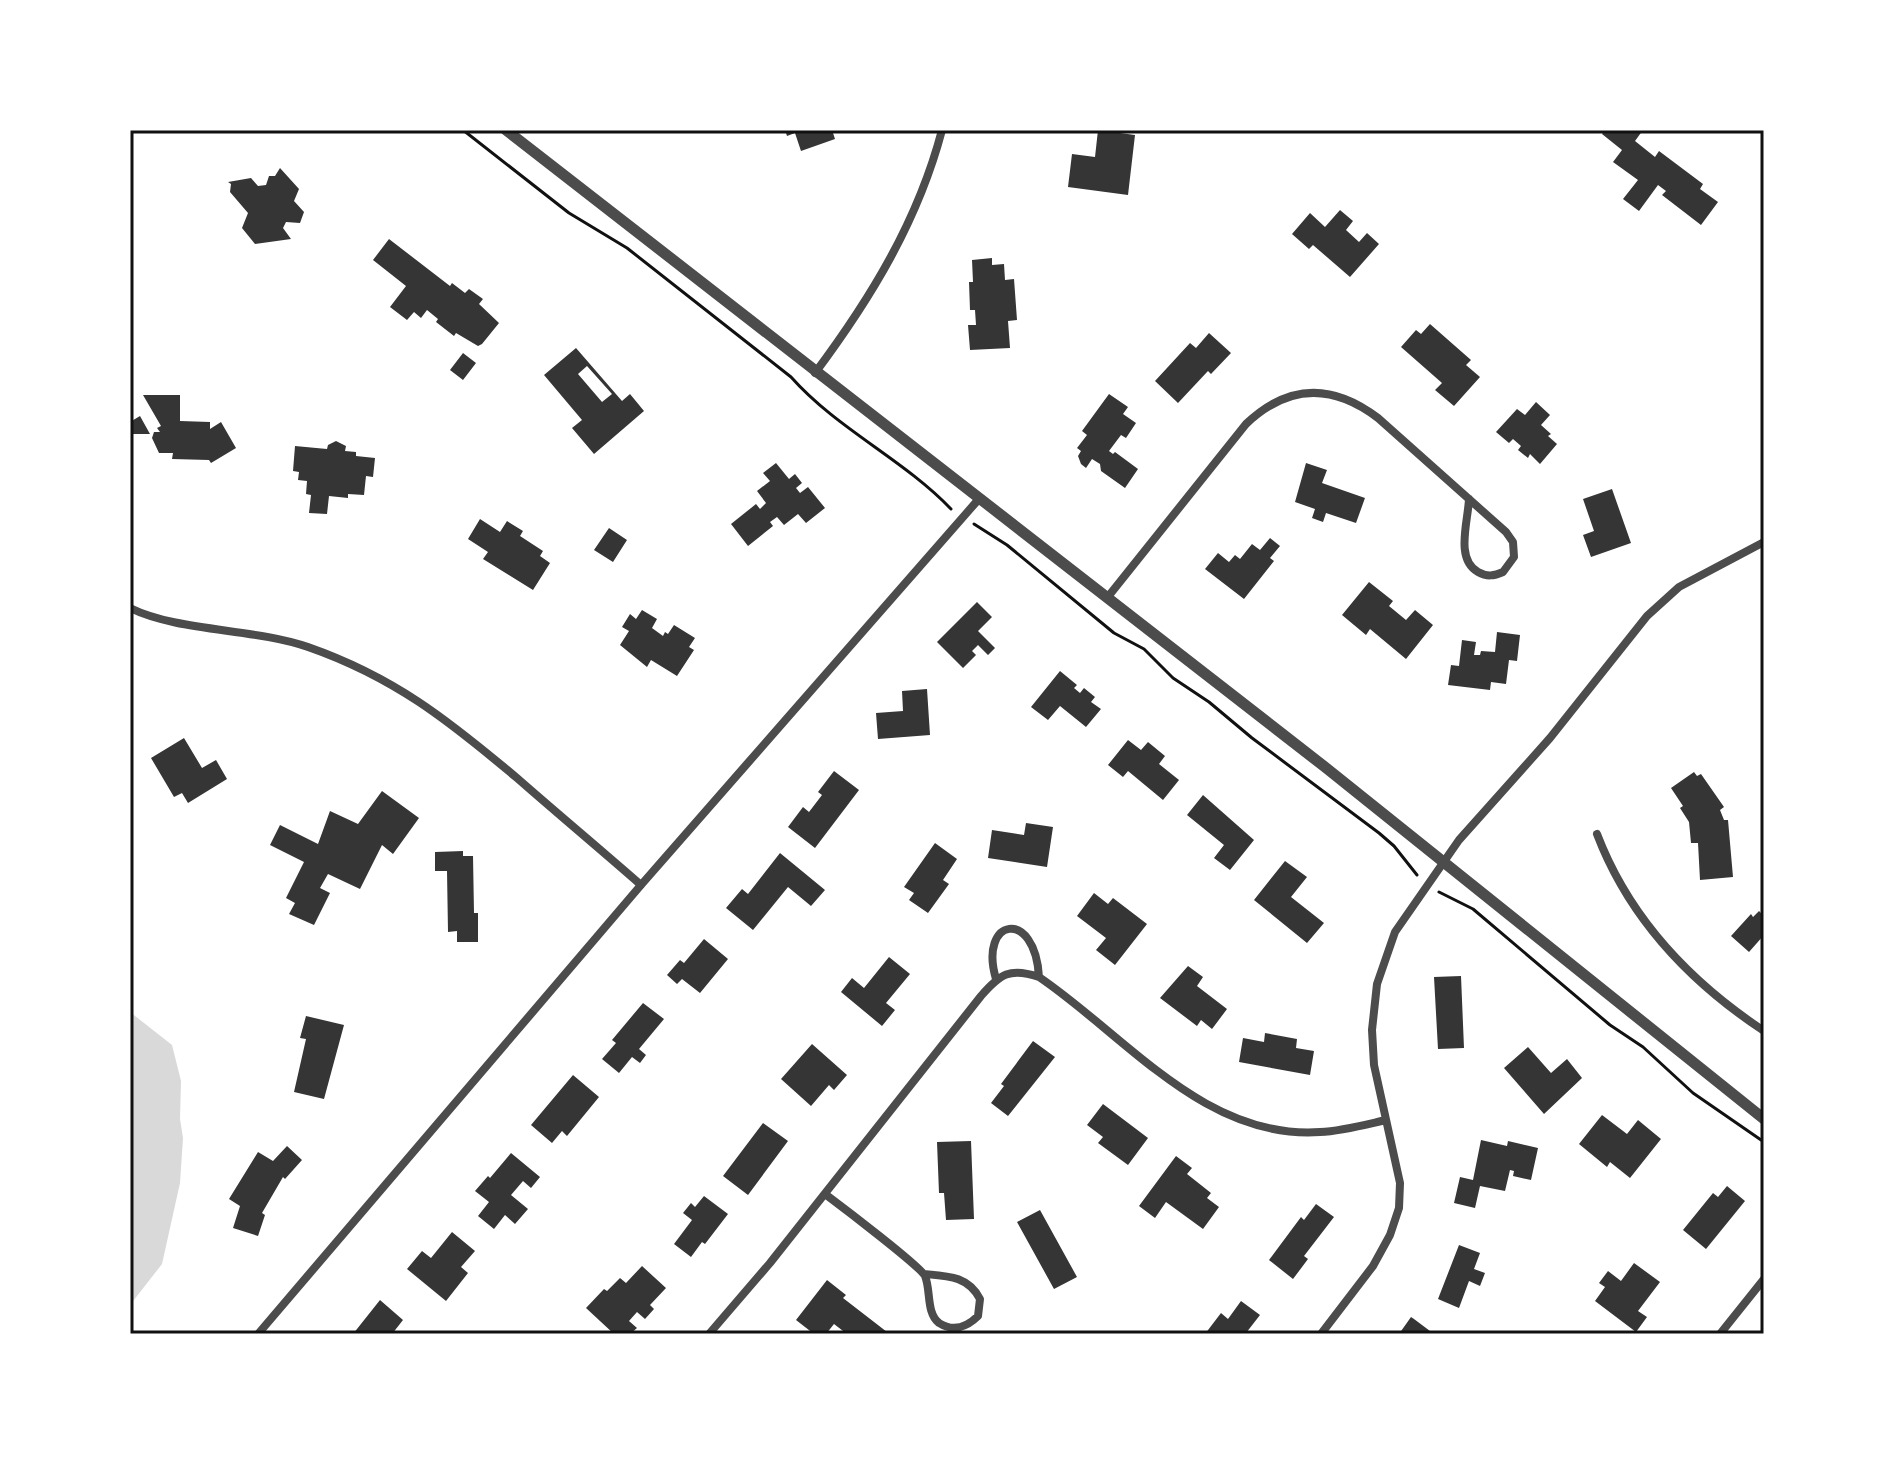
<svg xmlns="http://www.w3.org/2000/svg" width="1894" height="1464" font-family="'Fira Sans Condensed',sans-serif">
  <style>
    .water { fill: #d9d9d9 }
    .building { fill: #353535; fill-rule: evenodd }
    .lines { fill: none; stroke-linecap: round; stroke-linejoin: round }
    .path { stroke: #111; stroke-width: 3 }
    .minor { stroke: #4c4c4c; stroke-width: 8 }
    .tertiary { stroke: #4c4c4c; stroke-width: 11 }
    .neatline { fill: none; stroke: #111; stroke-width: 3 }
  </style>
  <rect width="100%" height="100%" fill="#fff"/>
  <path class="water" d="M130,1012L172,1045L181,1081L180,1119L183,1138L180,1183L162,1264L130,1305Z"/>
  <path class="building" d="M785,130H832L835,139L801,151L795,133L787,136Z
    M1098,130L1135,135L1128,195L1068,187L1072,154L1095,157Z
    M1605,130H1643L1635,141L1655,157L1659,151L1703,184L1700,189L1718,202L1701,225L1662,195L1666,191L1658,185L1639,211L1623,199L1638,180L1613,162L1622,150L1602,134Z
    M280,168L299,189L294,201L304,212L300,223L286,222L283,228L291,239L255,244L242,228L248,213L230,192L231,184L228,182L251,178L258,186L266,185L269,176H275Z
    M1340,210L1353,221L1346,230L1359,242L1367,233L1379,244L1350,277L1313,245L1309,249L1292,234L1310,213L1325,227Z
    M389,239L450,286L452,283L465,293L469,289L483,299L479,304L499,323L482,344L478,346L456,333L454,336L436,322L438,319L427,310L421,318L414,312L407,320L390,307L406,286L373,260Z
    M992,258V265L1004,264L1005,280L1014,279L1017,320L1008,321L1010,348L970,350L968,325H976L975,310H970L969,282H973L972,260Z
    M1430,324L1471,360L1466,365L1480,377L1454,406L1435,390L1442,383L1401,347L1416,330L1421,334Z
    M1209,333L1231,353L1211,374L1208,371L1178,403L1155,381L1190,343L1196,348Z
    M576,348L622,401L630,394L644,411L594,454L572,428L582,420L544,375ZM587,366L612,394L602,402L578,374Z
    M463,353L476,363L463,380L450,370Z
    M1109,394L1128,407L1123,414L1136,423L1126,438L1121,435L1109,451L1113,454L1115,452L1138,469L1125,488L1101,471L1100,464L1092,459L1086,468L1081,464L1078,456L1081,451L1077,448L1087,435L1082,431Z
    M143,395H180V421L210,422V429L221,422L236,448L211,463L209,460L172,459L173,453H159L152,438L154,432H160L157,428L161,426Z
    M1536,402L1550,415L1541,425L1551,434L1548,436L1557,444L1540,464L1530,454L1528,458L1518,450L1521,446L1513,439L1509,443L1496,432L1517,409L1525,415Z
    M140,416L150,434H130V422Z
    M336,441L346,446L345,451L356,452V456L375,458L373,477L366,476L364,495L348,494V498L329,496L327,514L309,513L311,495L306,494L307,481L298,480L299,472L293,471L295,446L327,449L328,445Z
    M776,463L789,479L795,474L802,483L796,488L800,493L808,487L825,508L806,523L798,514L784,525L777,517L770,522L773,526L748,546L731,524L756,504L760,509L766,503L757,491L770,481L763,473Z
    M1306,463L1327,470L1322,483L1365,498L1356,523L1326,513L1323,522L1312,518L1315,509L1295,502Z
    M1612,489L1631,543L1591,557L1583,535L1594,531L1583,499Z
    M480,519L500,532L507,521L523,531L520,536L543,551L540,556L550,563L533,590L483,559L488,552L468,539Z
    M609,528L627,540L613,562L594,550Z
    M1270,538L1280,546L1270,558L1274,561L1244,599L1205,569L1218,553L1229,562L1235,555L1240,559L1252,544L1260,550Z
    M1369,582L1393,601L1389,606L1406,620L1415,610L1433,625L1406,659L1370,629L1366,635L1342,615Z
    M977,602L992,617L978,631L995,648L988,655L978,645L972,651L976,655L963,668L937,642Z
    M642,610L657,619L652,628L663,636L665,632L668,634L674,625L695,638L689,647L694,650L677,676L651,660L647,667L620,645L629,631L622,627L630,614L636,619Z
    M1497,632L1520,635L1517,661L1509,660L1506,684L1491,682L1490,690L1448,685L1451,665L1459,666L1462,640L1476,642L1474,655H1480L1481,651L1495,652Z
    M1060,671L1077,685L1074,688L1080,693L1084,688L1095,697L1091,702L1101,709L1086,727L1060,706L1048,720L1031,707Z
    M927,689L930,735L878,739L876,713L903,711L902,691Z
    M184,738L202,768L216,760L227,779L188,803L182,793L174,797L151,758Z
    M1128,740L1141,750L1148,742L1165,756L1159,764L1179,780L1163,800L1128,771L1123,777L1108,765Z
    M834,771L859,790L815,848L788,827L803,807L809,812L822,795L818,792Z
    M1694,772L1697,776L1701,774L1724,807L1720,810L1724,820H1728L1733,877L1700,880L1698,843H1691L1689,822L1680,808L1683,806L1671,788Z
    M382,791L419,818L393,854L382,845L360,889L328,874L320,888L330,893L314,925L289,914L295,903L286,898L304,862L270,845L280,825L318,844L330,811L358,824Z
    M1203,795L1254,840L1230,870L1214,858L1224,845L1187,815Z
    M1026,823L1053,827L1047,867L988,858L992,830L1024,835Z
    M935,843L957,859L943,880L949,884L928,913L909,900L914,893L904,887Z
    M463,851V856H473L474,913H478V942H457V931L448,932L447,871H435V852Z
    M780,853L825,890L811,906L788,887L753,930L726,908L742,889L748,894Z
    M1285,861L1307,877L1291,897L1324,923L1307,943L1254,900Z
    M1094,893L1108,904L1113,898L1147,924L1115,965L1096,950L1106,938L1077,916Z
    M1759,911L1762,914L1764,911V935L1749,952L1731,936L1751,914L1753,917Z
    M704,939L728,959L700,993L682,979L677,984L667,975L680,960L684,963Z
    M889,957L910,974L886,1003L895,1010L882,1026L841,992L852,978L864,988Z
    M1188,966L1203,977L1197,986L1227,1009L1212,1029L1201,1020L1197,1026L1160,998Z
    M1461,976L1464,1048L1438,1049L1434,977Z
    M643,1003L664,1019L639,1049L646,1055L640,1063L632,1057L619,1073L602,1059L616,1043L612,1040Z
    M306,1016L344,1025L324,1099L294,1092L306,1039L300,1038Z
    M1265,1033L1297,1039L1296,1048L1314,1051L1310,1075L1239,1062L1243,1038L1264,1042Z
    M1033,1041L1055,1057L1008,1116L991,1103L1004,1086L1001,1084Z
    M812,1044L847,1075L834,1090L829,1085L811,1106L781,1079Z
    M1528,1047L1551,1073L1567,1059L1582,1078L1544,1114L1504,1068Z
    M573,1075L599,1097L567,1136L562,1131L552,1143L531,1125Z
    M1103,1104L1148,1138L1128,1165L1098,1143L1103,1137L1087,1125Z
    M1602,1115L1627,1134L1638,1120L1661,1139L1630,1178L1610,1162L1607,1167L1579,1144Z
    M763,1123L788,1141L748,1195L723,1176Z
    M1481,1140L1507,1146L1508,1141L1538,1148L1531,1180L1513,1176L1514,1171L1510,1170L1505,1191L1480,1186L1475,1208L1454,1203L1460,1177L1473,1180Z
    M971,1141L974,1219L946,1220L944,1193H939L937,1142Z
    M287,1146L302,1160L285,1179L283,1177L262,1213L265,1215L258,1236L233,1228L240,1206L229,1199L258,1152L273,1161Z
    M511,1153L540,1177L531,1188L523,1181L511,1195L528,1209L515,1224L505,1215L494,1229L478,1216L489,1202L475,1191L488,1176L490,1178Z
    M1176,1156L1192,1168L1187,1174L1211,1193L1207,1198L1219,1207L1203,1229L1166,1202L1155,1218L1139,1206Z
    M1727,1186L1745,1201L1706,1249L1683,1230L1713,1193L1718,1197Z
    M704,1196L728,1214L705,1244L702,1242L691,1257L674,1244L692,1220L683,1213L691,1203L695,1207Z
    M1316,1204L1334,1217L1304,1256L1308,1259L1293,1279L1269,1260L1301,1217L1304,1220Z
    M1040,1210L1077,1277L1054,1289L1017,1222Z
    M452,1232L475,1251L461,1267L468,1273L446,1301L407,1269L422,1251L431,1258Z
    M1459,1245L1480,1253L1474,1269L1485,1273L1480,1286L1469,1281L1459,1308L1438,1299Z
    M1634,1263L1660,1282L1638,1311L1647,1317L1636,1332L1595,1301L1605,1287L1599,1283L1608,1271L1621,1281Z
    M642,1266L666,1288L650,1305L654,1309L645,1319L637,1312L629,1321L637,1328L630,1334H614L586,1308L604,1289L607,1291L620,1278L626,1283Z
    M827,1280L846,1295L843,1298L887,1332L885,1334H847L834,1324L826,1334H814L796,1320Z
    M380,1300L403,1320L392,1334H353Z
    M1241,1301L1260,1315L1246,1333L1244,1331L1241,1334H1205L1221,1313L1228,1319Z
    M1411,1317L1414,1319L1434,1334H1399Z"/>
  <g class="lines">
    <path class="path" d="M463,130L569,213L627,248L791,377C837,429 903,459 951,509
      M974,524L1007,545L1114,633L1144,649L1173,678L1209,702L1252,738L1379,833L1394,846L1417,875
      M1439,892L1473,909L1610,1025L1643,1047L1693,1093L1764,1142"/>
    <path class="minor" d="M815,373C871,298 918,221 942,130
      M1107,598L1246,424C1288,384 1332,383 1378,418L1506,532L1513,542L1514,557L1503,572C1494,576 1487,577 1478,572C1455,559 1468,522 1469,499
      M130,608C179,632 253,628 308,647C394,677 448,720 517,778C558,814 600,849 641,885
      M1597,834C1629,918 1690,982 1764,1031
      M996,979C978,918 1035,907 1039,977
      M825,1194C841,1206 920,1266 925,1276C931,1290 926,1313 939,1323C953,1332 967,1327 978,1316L980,1299C968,1276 948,1276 924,1274
      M258,1334L641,885L978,500
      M709,1334L770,1263L981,996C1000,974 1010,967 1039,977C1126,1036 1205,1140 1320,1132C1342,1131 1364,1125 1386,1120
      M1321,1334L1373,1266L1390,1235L1399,1208L1400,1183L1374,1065L1372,1030L1377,984L1395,932L1459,840L1550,738L1647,616L1679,587L1764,542
      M1720,1334L1764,1279"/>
    <path class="tertiary" d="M506,130L1325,767L1764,1119"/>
  </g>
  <rect width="1894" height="1464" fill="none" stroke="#ffffff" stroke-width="264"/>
  <rect x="132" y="132" width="1630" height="1200" class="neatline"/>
</svg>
